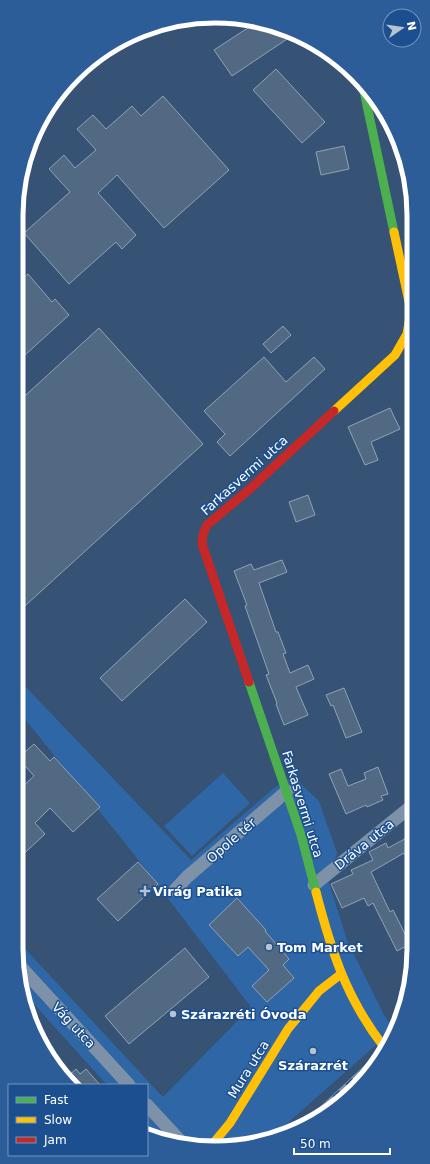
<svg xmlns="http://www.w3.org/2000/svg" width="430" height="1164" font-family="'DejaVu Sans',sans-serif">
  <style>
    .green { fill: #2f66a5 }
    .building { fill: #526984; stroke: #92a2b6 }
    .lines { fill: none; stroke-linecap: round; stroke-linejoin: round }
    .street { stroke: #7d92a8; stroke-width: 13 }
    .fast { stroke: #4caf50; stroke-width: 9 }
    .slow { stroke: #ffc107; stroke-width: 9 }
    .jam { stroke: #c62828; stroke-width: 9 }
    .rail-casing { stroke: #7e92a7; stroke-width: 4.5 }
    .rail { stroke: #1b4f8f; stroke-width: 3; stroke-dasharray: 9; stroke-linecap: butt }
    .poi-dot { fill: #b9c2ce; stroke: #1b4f8f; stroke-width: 1.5 }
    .labels { text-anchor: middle; stroke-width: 3; stroke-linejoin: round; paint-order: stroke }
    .street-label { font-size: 13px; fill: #fff; stroke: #1b4f8f }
    .poi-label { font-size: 13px; font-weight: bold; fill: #fff; stroke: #1b4f8f; text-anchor: start }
    .rim { fill: none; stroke: #fff; stroke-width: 5 }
  </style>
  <rect width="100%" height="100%" fill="#365274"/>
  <path class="green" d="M24,685L191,860L274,788L293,776L319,801L337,853L329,883L347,940L382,1011L393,1030L273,1136L254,1144L189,1146L150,1133L147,1130V1085H107L23,992L16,949V939L163,1097L251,1007L133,853L16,708V692Z
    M223,773L250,803L192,856L164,826Z"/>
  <path class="building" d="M257,22L267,23L293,35L232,76L214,50Z
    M276,69L325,122L302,143L253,90Z
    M163,96L229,170L164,228L117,175L98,193L136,235L122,249L116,242L69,284L24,233L70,192L49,169L64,155L75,168L96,150L77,129L93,115L106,129L132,106L141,116Z
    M344,146L349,169L321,175L316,152Z
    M28,274L52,302L55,299L69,315L25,355L16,344V284Z
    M283,326L291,335L271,353L263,344Z
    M99,328L203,444L16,614V404Z
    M264,357L286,382L314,357L325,369L230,456L217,442L225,434L204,411Z
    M390,408L400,429L371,442L378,460L365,465L348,427Z
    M308,495L315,515L296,522L289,502Z
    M282,560L287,572L259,583L276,632H278L286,653L283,654L290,673L308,665L314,679L296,687L308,715L284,725L276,704L277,703L266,675L269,674L245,606L247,605L234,571L251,564L254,570Z
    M185,599L207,622L122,701L100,678Z
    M344,688L362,732L346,738L333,705L331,706L326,695Z
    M34,744L50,761L54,757L100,807L73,832L50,808L35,823L45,834L16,861V793L34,776L18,758Z
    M378,767L388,794L381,796L383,800L367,807L366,805L346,814L329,774L341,769L348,786L366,779L364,773Z
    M414,834V873L404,853L371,872L390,912L393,910L410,944L397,951L373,903L368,906L364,898L342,908L331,884L353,874L351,870L373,860L369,852L386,843L388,848Z
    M138,862L158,884L118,921L97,899Z
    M237,898L266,930L265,931L289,959L283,965L294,978L267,1002L252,986L269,970L248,947L238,956L209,925Z
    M185,948L209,977L129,1044L105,1016Z
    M76,1069L80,1074L86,1069L100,1085H71L65,1079Z"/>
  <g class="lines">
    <path class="street" d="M314,885L414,804
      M175,890L187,877L287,791
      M19,965L129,1085
      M147,1105L183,1144"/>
    <path class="fast" d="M362,82L394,232
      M249,682L301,835L316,892"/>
    <path class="slow" d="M334,411L395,355L407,334L411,311L394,232
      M316,892C331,950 346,998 384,1047
      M211,1146L230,1123L288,1029L319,991L341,974"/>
    <path class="jam" d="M249,682L202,544L203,534L207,525L251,488L334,411"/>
    <defs>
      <path id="rail" d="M307,1122L382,1052"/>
    </defs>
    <use href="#rail" class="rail-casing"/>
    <use href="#rail" class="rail"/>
  </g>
  <g class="poi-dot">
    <path d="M143 885h4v4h4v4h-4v4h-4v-4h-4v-4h4z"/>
    <circle cx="269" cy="947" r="4"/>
    <circle cx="173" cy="1014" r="4"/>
    <circle cx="313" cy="1051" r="4"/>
  </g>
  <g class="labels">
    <g class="street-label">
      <text transform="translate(244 475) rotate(-42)" y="5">Farkasvermi utca</text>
      <text transform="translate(303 804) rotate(73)" y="5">Farkasvermi utca</text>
      <text transform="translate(231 840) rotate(-41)" y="5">Opole tér</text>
      <text transform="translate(364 844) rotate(-39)" y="5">Dráva utca</text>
      <text transform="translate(74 1025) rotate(47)" y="5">Vág utca</text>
      <text transform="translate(248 1069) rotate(-58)" y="5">Mura utca</text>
    </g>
    <g class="poi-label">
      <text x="153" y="896">Virág Patika</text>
      <text x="277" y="952">Tom Market</text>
      <text x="181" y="1019">Szárazréti Óvoda</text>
      <text x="313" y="1070" text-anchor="middle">Szárazrét</text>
    </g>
  </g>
  <path d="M0 0H430V1164H0ZM215 23H215A192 192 0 0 1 407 215V949A192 192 0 0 1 215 1141H215A192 192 0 0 1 23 949V215A192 192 0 0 1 215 23Z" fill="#2d5d98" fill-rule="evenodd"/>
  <path class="rim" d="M215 23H215A192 192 0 0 1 407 215V949A192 192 0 0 1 215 1141H215A192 192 0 0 1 23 949V215A192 192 0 0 1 215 23Z"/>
  <rect x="8" y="1084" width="140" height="72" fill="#1b4f8f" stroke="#7695bc"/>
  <rect x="16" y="1097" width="20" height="6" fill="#4caf50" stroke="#7695bc"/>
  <text x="44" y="1104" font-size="12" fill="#ffffff">Fast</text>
  <rect x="16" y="1117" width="20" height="6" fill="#ffc107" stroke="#7695bc"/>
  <text x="44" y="1124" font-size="12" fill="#ffffff">Slow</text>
  <rect x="16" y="1137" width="20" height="6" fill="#c62828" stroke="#7695bc"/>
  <text x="44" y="1144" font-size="12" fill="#ffffff">Jam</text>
  <g transform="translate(402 28) rotate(77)"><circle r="19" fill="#1b4f8f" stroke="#7695bc"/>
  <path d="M0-3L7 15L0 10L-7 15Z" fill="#b9c2ce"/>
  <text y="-6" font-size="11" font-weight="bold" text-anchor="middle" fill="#ffffff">N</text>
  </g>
  <path d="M294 1148v6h96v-6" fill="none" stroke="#ffffff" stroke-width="2"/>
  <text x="300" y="1148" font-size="12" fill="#ffffff" stroke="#1b4f8f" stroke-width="3" paint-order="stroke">50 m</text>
</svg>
